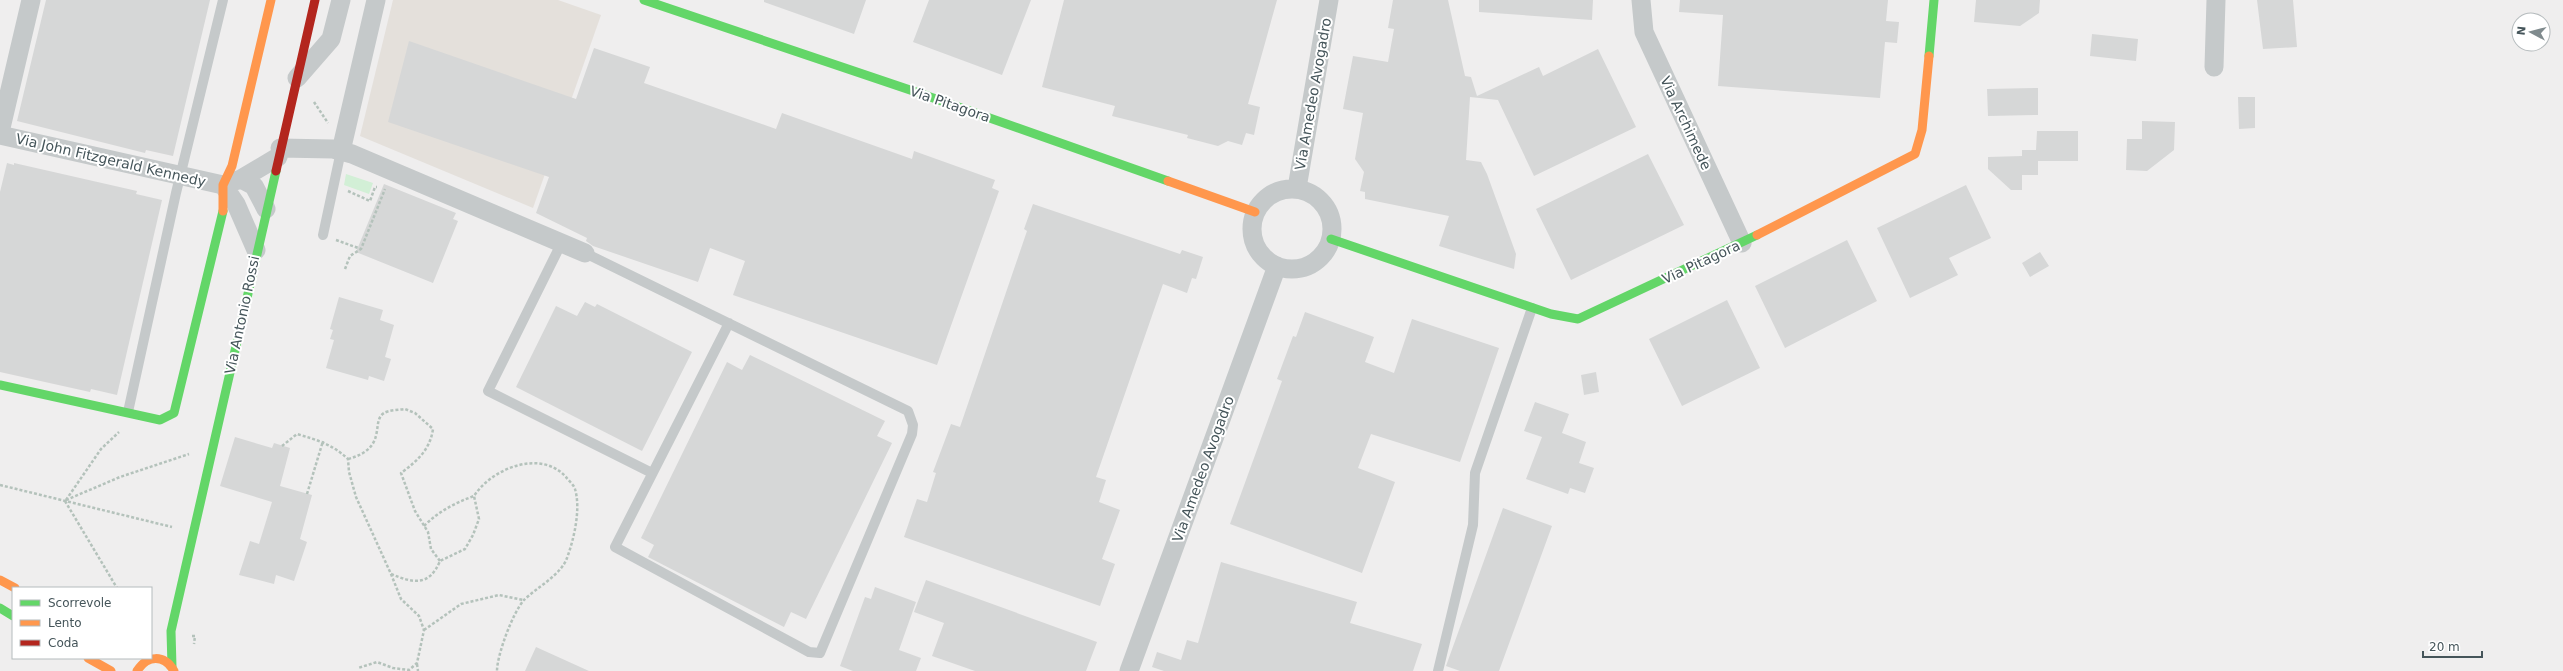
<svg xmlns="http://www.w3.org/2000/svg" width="2563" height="671" font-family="'DejaVu Sans',sans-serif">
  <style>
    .commercial { fill: #e4e0db }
    .green { fill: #d2efd6 }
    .building { fill: #d6d7d7 }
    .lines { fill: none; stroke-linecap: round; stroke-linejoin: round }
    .path { stroke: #b4c2bb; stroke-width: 2.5; stroke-dasharray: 3 2; stroke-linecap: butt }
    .lane { stroke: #c5c9ca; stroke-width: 10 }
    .street { stroke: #c5c9ca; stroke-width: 19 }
    .fast { stroke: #63d668; stroke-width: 9 }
    .slow { stroke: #ff974d; stroke-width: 9 }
    .jam { stroke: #b3261e; stroke-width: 9 }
    .labels { text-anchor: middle; stroke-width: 4; stroke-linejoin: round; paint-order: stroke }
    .street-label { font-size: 14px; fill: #45555a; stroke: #fff }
  </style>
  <rect width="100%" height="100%" fill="#efeeee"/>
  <path class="commercial" d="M393,0H558L601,15L533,208L360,136Z"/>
  <path class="green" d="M346,174L373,183L369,194L344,185Z"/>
  <path class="building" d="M46,0H210L173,156L146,150L145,153L17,121Z
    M764,0H866L854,34L764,2Z
    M929,0H1031L1002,75L913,42Z
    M1064,0H1277L1248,104L1260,107L1254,135L1246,133L1242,145L1228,141L1218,146L1187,138L1188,135L1112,116L1115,106L1042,87Z
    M1393,0H1448L1465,76L1471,77L1477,96L1539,67L1543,76L1598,49L1636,127L1534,176L1498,100L1470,97L1466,160L1481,162L1487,174L1516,254L1514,269L1439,246L1449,216L1365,199V192L1360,191L1364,172L1355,159L1363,113L1343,109L1353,56L1388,62L1394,29L1388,28Z
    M1479,0H1593L1592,20L1479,12Z
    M1680,0H1888L1886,21L1899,22L1897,43L1885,42L1880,98L1718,86L1723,15L1679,12Z
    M1976,0H2040L2039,13L2020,26L1974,22Z
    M2257,0H2293L2297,47L2263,49Z
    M2092,34L2138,39L2136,61L2090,56Z
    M409,41L576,99L594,48L650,67L644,83L776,129L782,113L912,159L914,151L995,180L992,188L999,191L937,365L733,295L745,261L710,248L698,282L593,246L586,241L587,238L536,213L549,177L388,122Z
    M2038,88V115L1988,116L1987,89Z
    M2238,97H2255V128L2239,129Z
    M2142,121L2175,122L2174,150L2147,171L2126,170L2127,139H2142Z
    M2037,131H2078V161H2038V175H2022V190H2011L1988,169V157L2022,156V150H2036Z
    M1648,154L1684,225L1571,280L1536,209Z
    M7,163L14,165V163L137,191L136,194L162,200L117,395L91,389L90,392L0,372V192Z
    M384,184L456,213L453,219L458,221L433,283L356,252Z
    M1966,185L1991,238L1949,258L1958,275L1910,298L1877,228Z
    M1033,204L1180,254L1182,250L1203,257L1196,279L1192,278L1187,293L1163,284L1096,477L1106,480L1099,502L1120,510L1102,559L1115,564L1100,606L904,537L917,499L927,502L936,473L933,472L951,424L960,427L1027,231L1024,229Z
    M1847,240L1877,301L1785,348L1755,286Z
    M2040,252L2049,266L2030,277L2022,263Z
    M339,297L383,310L380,320L394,325L385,357L391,359L384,381L369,376L368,380L326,368L334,340L330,339L333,330L330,329Z
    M1727,300L1760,368L1682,406L1649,339Z
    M585,302L595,307L597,304L692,352L642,451L516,387L556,306L577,316Z
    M1305,312L1374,337L1365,362L1394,373L1412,319L1499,348L1460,462L1371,434L1358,468L1395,482L1362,573L1230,524L1282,381L1277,379L1293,336L1296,337Z
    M750,355L885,421L877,436L892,443L806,619L791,612L784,627L648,557L654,545L641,538L727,362L742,370Z
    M1596,372L1599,392L1584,395L1581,375Z
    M1535,402L1569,414L1562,433L1586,442L1579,463L1594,468L1585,493L1570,488L1568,494L1526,479L1542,437L1524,431Z
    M235,437L272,448L274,443L290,448L280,486L312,495L300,539L307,542L294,581L276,575L274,584L239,575L250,541L259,544L272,502L220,486Z
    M1503,508L1552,526L1499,671H1460L1446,666Z
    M1221,562L1357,602L1350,623L1422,644L1413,671H1164L1152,667L1157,652L1181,660L1187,640L1198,643Z
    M926,580L1097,642L1086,671H975L932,656L944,623L914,612Z
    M875,587L916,602L899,650L921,658L916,671H853L840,666L865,597L871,599Z
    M536,647L589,671H525Z"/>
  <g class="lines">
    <path class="path" d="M314,102L328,123
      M348,191L370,201L375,187H377
      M336,240L361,249L385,189
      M345,269L350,256L361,249
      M282,446L297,434C317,440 332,444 348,459L349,472L356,497L391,574L401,599L419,616L424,630L417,663L409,670L393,668L377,662L358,668
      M348,459C389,448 370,422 384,413C389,410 399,410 405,409L415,413L433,429C430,450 417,461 401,473L415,511L428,532L431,549L440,561
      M0,485L172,527
      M307,494L323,441
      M66,500L120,477L189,454
      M66,500L101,449L119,432
      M65,501L117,588
      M424,526C439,511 455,503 474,496
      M391,574C413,583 429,587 440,561L465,549L473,535L479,519L474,496C492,468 541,449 566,477C568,480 574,485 575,489C581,509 574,539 567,558C561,575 536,588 524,600C513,612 497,655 497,671
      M424,630L461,604L499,595L523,600
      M192,636H195L194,644
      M417,664L418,671"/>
    <path class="lane" d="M323,235L341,151
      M562,242L488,391L652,473
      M585,253L908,411L913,425L912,434L820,653L809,652L615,547L729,323
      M128,412L176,193L223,0
      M1438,671L1473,525L1475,473L1532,308"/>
    <path class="street" d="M1641,0L1644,32L1742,243
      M2214,67L2216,0
      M297,78L331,39L341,0
      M0,132L31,0
      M0,135L223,185L241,179L278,157
      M280,148L333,149L352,154L585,253
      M341,151L376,0
      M241,179L254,186L266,209
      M223,185L236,204L256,250
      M1297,188L1329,0
      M1252 229a40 40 0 1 1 80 0a40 40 0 1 1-80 0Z
      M1129,671L1277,266"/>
    <path class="fast" d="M644,0L919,93L1168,181
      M1929,56L1934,0
      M1331,239L1551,314L1578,319L1757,235
      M0,385L160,420L174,413L223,211
      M0,608L13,616
      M172,667L171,631L276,171"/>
    <path class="slow" d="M1168,181L1255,212
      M223,211V185L232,166L271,0
      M1757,235L1915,154L1922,130L1929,56
      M0,580L15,588
      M88,658L111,671
      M137,671C147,655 164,654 174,671"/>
    <path class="jam" d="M276,171L315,0"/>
  </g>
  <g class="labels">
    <g class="street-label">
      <text transform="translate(1313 94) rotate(-80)" y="5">Via Amedeo Avogadro</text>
      <text transform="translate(950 104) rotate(19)" y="5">Via Pitagora</text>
      <text transform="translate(1686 123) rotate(65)" y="5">Via Archimede</text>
      <text transform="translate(111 160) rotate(13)" y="5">Via John Fitzgerald Kennedy</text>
      <text transform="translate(1701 262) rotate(-25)" y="5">Via Pitagora</text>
      <text transform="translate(242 315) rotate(-78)" y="5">Via Antonio Rossi</text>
      <text transform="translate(1203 469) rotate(-70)" y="5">Via Amedeo Avogadro</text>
    </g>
  </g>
  <rect x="12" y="587" width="140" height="72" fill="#ffffff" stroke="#b5bbbd"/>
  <rect x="20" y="600" width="20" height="6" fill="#63d668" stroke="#b5bbbd"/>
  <text x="48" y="607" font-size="12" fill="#45555a">Scorrevole</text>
  <rect x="20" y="620" width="20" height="6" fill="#ff974d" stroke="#b5bbbd"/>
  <text x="48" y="627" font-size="12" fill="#45555a">Lento</text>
  <rect x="20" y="640" width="20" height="6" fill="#b3261e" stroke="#b5bbbd"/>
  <text x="48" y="647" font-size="12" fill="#45555a">Coda</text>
  <g transform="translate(2531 32) rotate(277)"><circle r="19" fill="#ffffff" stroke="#b5bbbd"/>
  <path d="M0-3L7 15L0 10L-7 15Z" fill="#808b8e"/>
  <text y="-6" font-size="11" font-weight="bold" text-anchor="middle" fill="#45555a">N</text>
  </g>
  <path d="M2423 651v6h59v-6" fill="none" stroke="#45555a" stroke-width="2"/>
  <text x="2429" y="651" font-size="12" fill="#45555a" stroke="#ffffff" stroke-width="3" paint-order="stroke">20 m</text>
</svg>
